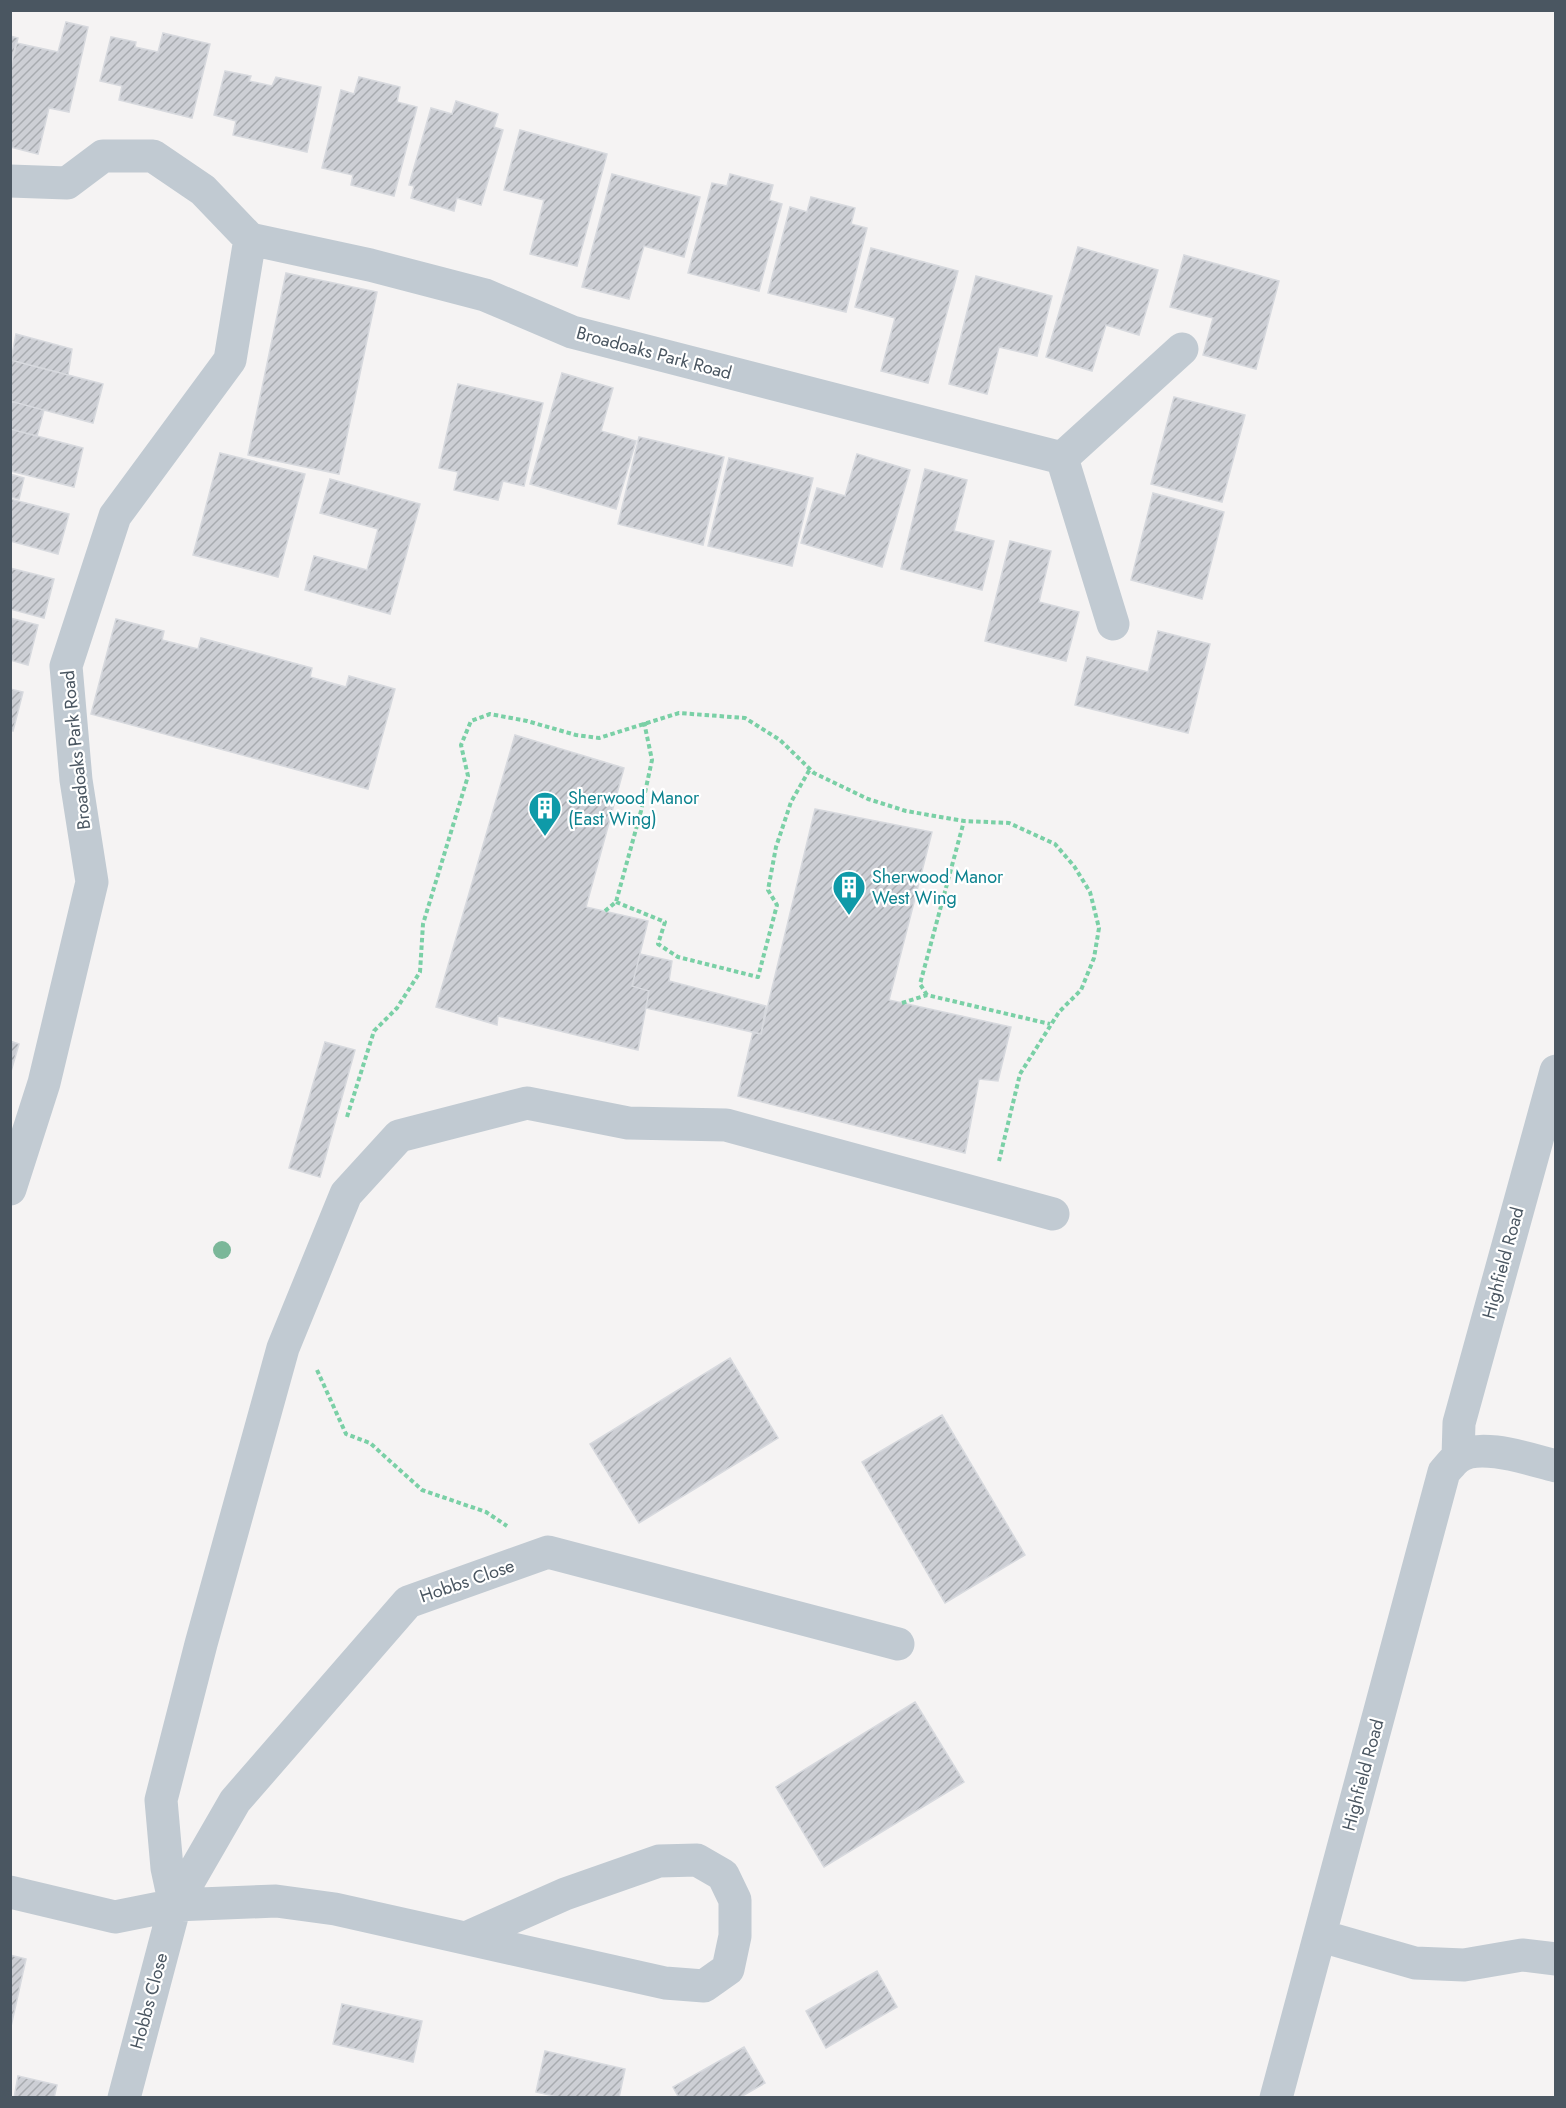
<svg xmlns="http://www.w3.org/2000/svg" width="1566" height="2108" font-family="Jost,sans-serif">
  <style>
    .building { fill: url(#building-hatch); stroke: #d7d9de; stroke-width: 1.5 }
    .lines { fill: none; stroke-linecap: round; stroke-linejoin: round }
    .path { stroke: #7ad0a6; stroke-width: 4; stroke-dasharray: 4.5 3; stroke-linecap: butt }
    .minor { stroke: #c1cad2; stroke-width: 33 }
    .tree { fill: #7bb799 }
    .labels { text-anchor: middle; stroke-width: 4.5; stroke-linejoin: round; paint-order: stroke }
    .street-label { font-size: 18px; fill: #4a5661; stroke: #fff }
    .culture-label { font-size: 18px; fill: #0d838f; stroke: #fff; text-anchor: start }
  </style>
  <defs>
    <pattern id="building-hatch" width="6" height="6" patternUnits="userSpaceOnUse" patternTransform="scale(1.5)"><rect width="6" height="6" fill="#cdcfd5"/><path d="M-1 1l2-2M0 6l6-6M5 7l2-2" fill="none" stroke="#a8abb0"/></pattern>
  </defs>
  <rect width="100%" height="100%" fill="#f5f3f3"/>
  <path class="building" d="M66,22L88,27L69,112L49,108L38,154L10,147V69L16,43L58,52Z
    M163,33L210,44L192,118L119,100L122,86L100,81L111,37L136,42L135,47L158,52Z
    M10,36L18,38L10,69Z
    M225,71L251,76L249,81L272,86L276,77L321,87L307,152L233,135L236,121L214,115Z
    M359,77L400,87L397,102L417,107L394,196L351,185L353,175L322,168L341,90L354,94Z
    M456,101L498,114L494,127L503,130L481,205L457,198L454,211L411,198L414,186L409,185L431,108L452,114Z
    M520,130L607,154L577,266L530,254L544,200L504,190Z
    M612,174L700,197L684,257L644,246L629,299L582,287Z
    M730,174L773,185L769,200L782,204L759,291L688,273L712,183L727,186Z
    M811,197L855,208L851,224L867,228L846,312L768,293L790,207L807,212Z
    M1078,247L1158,270L1139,335L1106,325L1092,371L1046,357Z
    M871,248L958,271L928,383L881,371L895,318L855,307Z
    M1184,255L1279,281L1256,369L1203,355L1213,318L1170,307Z
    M286,273L377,292L339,474L248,455Z
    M976,276L1052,296L1037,356L999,347L987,394L949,384Z
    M16,334L72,349L68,375L11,360Z
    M10,360L103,384L93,423L10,401Z
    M562,373L613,388L601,431L636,441L616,509L530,484Z
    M458,384L543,403L524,486L503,481L498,500L454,490L458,472L439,468Z
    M1174,397L1245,415L1222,502L1151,484Z
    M10,401L44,410L37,436L10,429Z
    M10,429L83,448L74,487L10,471Z
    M639,437L724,457L703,545L618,524Z
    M220,453L305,474L278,577L193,555Z
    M857,454L910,470L882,567L801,543L817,488L845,496Z
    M729,458L813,478L792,566L708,546Z
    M925,469L967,480L954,531L994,541L982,590L901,569Z
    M10,474L24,478L19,499L10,497Z
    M330,479L420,504L390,614L305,590L314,556L367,570L378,529L320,513Z
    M1153,493L1224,512L1202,599L1131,580Z
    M10,499L69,514L58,554L10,541Z
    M1010,541L1051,551L1039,602L1079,612L1066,661L985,641Z
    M10,568L54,579L44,618L10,609Z
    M10,618L38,625L28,665L10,660Z
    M116,619L164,631L162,640L198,649L201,638L312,668L310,677L346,687L349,676L395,689L368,789L91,714Z
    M1158,631L1210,644L1188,733L1075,705L1087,657L1148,672Z
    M10,689L23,692L13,731L10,730Z
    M515,735L624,768L586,907L648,921L632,986L649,991L638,1050L498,1016L497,1025L436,1007Z
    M815,809L932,832L889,1000L1011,1027L998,1081L979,1079L965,1153L738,1096L753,1032L761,1034Z
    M640,954L672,961L669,981L766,1006L761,1034L646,1008L649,991L632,986Z
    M10,1041L19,1044L10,1075Z
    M325,1042L355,1050L320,1177L289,1168Z
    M730,1358L778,1438L639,1523L590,1444Z
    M942,1415L1025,1555L945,1603L862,1462Z
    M915,1702L964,1782L824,1867L776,1787Z
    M10,1955L26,1959L10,2031Z
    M877,1971L897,2007L826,2048L806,2011Z
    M342,2004L422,2021L413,2062L333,2044Z
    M744,2047L765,2083L739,2098H679L673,2087Z
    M545,2051L625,2069L619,2098H563L536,2092Z
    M18,2076L57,2085L54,2098H14Z"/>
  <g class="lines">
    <path class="path" d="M616,902L665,922L658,944L678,957L758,977L777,905L768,890L776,847L791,802L810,769
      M605,911L616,902L641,811L652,760L644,722
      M927,995L920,984L964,821
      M902,1003L927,995L1050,1024
      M347,1117L374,1031L397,1008L420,972L423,924L468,776L461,745L471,721L490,714L527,721L576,735L599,738L679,713L745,718L780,740L814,773L868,799L906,811L964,821L1009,823L1055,844L1074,866L1090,892L1099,928L1094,958L1081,990L1059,1012L1020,1074L999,1161
      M317,1370L346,1434L370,1443L422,1490L486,1512L507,1526"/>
    <path class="minor" d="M10,181L67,183L103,156H153L203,190L250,239
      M1062,458L1113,624
      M1062,458L1182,349
      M10,1189L44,1083L92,882L76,780L66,666L115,516L230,360L250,239L370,265L485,295L572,332L1062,458
      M1458,1457L1459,1423L1556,1071
      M10,1892L115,1917L175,1905L276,1901L335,1909L665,1983L704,1986L728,1969L735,1936V1900L723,1875L697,1860L659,1861L565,1894L468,1937
      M175,1905L167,1868L161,1800L201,1644L283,1348L346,1194L399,1136L527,1103L628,1123L726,1125L1053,1214
      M1321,1936L1415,1963L1464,1965L1522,1955L1556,1959
      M124,2098L175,1905L235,1801L408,1602L548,1552L898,1644
      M1276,2098L1444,1472C1448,1468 1452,1462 1457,1458C1479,1441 1531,1460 1556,1466"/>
  </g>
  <circle class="tree" cx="222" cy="1250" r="9"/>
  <defs>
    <symbol id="building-pin" viewBox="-11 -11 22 30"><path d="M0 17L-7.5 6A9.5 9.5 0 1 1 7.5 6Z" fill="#0f9aa8" stroke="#fff"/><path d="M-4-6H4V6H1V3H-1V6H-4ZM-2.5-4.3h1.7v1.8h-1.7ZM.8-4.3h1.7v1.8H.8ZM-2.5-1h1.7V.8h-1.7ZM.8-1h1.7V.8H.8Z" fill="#fff"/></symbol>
  </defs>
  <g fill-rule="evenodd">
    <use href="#building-pin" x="526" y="789" width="38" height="52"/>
    <use href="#building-pin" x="830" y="868" width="38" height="52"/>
  </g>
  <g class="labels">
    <g class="street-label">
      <text transform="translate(654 353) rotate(15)" y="6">Broadoaks Park Road</text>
      <text transform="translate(76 750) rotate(-96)" y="6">Broadoaks Park Road</text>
      <text transform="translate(1503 1263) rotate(-75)" y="6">Highfield Road</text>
      <text transform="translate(467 1581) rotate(-19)" y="6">Hobbs Close</text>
      <text transform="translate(1363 1775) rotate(-75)" y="6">Highfield Road</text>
      <text transform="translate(149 2001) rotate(-75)" y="6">Hobbs Close</text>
    </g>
    <g class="culture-label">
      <text x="568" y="804">Sherwood Manor<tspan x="568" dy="21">(East Wing)</tspan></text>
      <text x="872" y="883">Sherwood Manor<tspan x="872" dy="21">West Wing</tspan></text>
    </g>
  </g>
  <rect width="1566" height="2108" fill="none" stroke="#4a5661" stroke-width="24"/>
</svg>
